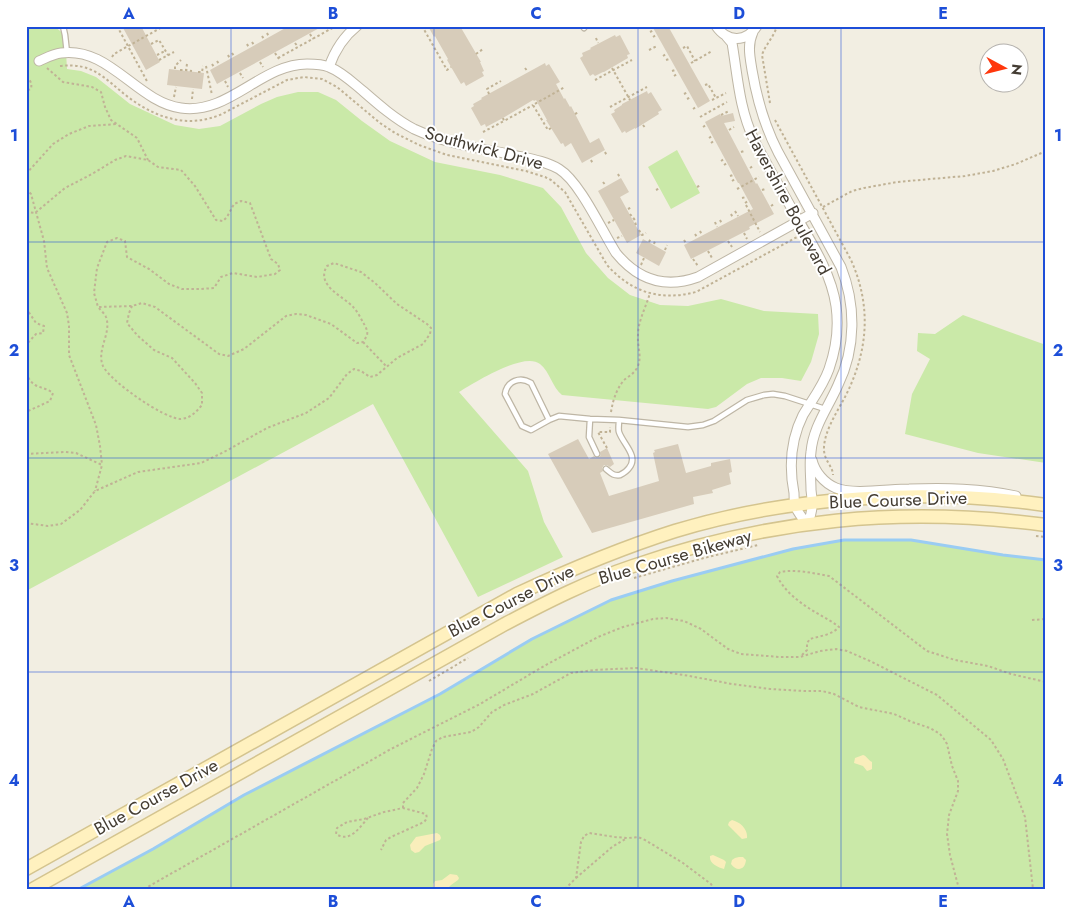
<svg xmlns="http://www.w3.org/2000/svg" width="1072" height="915" font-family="Jost,sans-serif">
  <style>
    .green { fill: #cae9a8 }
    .sand { fill: #f9eebb }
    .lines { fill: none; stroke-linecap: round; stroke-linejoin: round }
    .stream { stroke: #9accf3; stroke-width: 3 }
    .building { fill: #d7ccba }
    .service-casing { stroke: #beb6a5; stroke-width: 7 }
    .minor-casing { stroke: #beb6a5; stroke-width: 11 }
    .secondary-casing { stroke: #d4c48f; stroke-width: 15 }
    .path { stroke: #c0b295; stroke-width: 2; stroke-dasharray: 2.5 2.5; stroke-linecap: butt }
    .service { stroke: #fff; stroke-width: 4.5 }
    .minor { stroke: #fff; stroke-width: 9 }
    .secondary { stroke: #fff1bf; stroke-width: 12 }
    .grid { fill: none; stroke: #1d4ed8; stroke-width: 1; stroke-opacity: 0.55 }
    .labels { text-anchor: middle; stroke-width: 4; stroke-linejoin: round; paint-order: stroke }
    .street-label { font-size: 18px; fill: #443d33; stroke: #fff }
    .neatline { fill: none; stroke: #1d4ed8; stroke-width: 2 }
    .grid-label { font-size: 16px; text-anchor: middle; font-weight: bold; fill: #1d4ed8 }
  </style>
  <rect width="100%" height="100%" fill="#f2eee2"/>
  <path class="green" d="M26,26H54L65,35L67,69L81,71L96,77L130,104L175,125L199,129L220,126L261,104L277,97L298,92H318L336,100L362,121L390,141L435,162L500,175L543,188L561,207L586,253L608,278L630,295L660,305L688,306L721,299L764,311L818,314L819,334L811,362L801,381L782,378H761L747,384L716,407L708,409L562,395C552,387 550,372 540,364C524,351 474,383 459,392L528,471L544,522L563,557L478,597L373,404L26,591Z
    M677,150L700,193L671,209L648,167Z
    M963,315L1046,345V463L978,453L905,434L912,394L930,359L917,351L918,333L935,334Z
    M844,540H911L1003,555L1046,560V889H79L153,849L244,795L440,694L532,639L611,600L672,581L793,549Z"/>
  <path class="sand" d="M863,755C867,756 868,760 872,762V769L870,770L867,771L863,766L854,763L855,758Z
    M732,820C740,822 748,829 747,838L742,839L728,825L729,822Z
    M437,833L440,835L441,838L440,840L425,846L419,852L415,853L411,850L410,845L416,837Z
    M713,855L724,860L726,862L724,869C718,867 709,864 710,856Z
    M739,857H743L746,860C745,870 737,872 731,864L732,860L735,858Z
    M450,874L457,875L459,878L458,880L451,885L447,889H433V884L435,881L442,880Z"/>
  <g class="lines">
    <path class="stream" d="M79,889L153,849L244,795L440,694L532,639L611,600L672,581L793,549L844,540H911L1003,555L1046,560"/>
  </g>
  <path class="building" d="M122,26H141L160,62L146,70Z
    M289,26H323L217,84L210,70Z
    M428,26H460L481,62H480L484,71L482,72L484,76L466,86L464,82L461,84L447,60L448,59L435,36L434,37Z
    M652,26H668L710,101L698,108Z
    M615,35L616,37L620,35L630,54L627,55L628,58L604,72H603L595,76L593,74L590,76L580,58L583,56L582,53L591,49L590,48Z
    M545,63L546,66L549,64L560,82L556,84L564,99L565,98L570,107L571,106L590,143L599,138L605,150L582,163L571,143L565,147L563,143L561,144L546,120H547L536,100L534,101L533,100L503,118L486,127L485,124L481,126L471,108L474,106L473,104L482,99L481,98Z
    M169,69L204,73L202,89L167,85Z
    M647,91L648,94L651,92L662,110L658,112L659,114L635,129V128L626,133L625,131L622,133L611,114L615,112L614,110L622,105V104Z
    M733,113L735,121L724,123L756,184L757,183L774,214L749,227L750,229L691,259L684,245L753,209L739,183H738L705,122L720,114L721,116Z
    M621,178L629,192L620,197L641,235L627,243L598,191Z
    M643,239L666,252L659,266L636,253Z
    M578,439L589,459L594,456L596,458L599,457L601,455L600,452L607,448L614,464L610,467L607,465H604L602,468L603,471L600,473L609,496L659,481L653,453L655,452L654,450L678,444L686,473L711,466V463L730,459L732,472L729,473L731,484L712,490L713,493L693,497L694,504L592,533L548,454Z"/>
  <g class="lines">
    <defs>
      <path id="service" d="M63,26L65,35L67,53
        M583,26L584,28
        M590,419L589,437L597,454
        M549,420L531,383C520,376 507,381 505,394L522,426L531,430L549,420L559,416L590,419L619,420L688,427L703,425L714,421L747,400L764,395L773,394L785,396L825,409
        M606,469C611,473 613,476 620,475C624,473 627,471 629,468C639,456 623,444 619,432C618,429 619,424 619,420"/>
      <path id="minor" d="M716,26C727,42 746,43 757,26
        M726,36L732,43L733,49C738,81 740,110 754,140C766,163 779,186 792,209C809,239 831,271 836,306C839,327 836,349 829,369C823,386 812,400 803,415C791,439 789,467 794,493C794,498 794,503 796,508C799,514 803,519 807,524C808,520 811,516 811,513C813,506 812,497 811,490C811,478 809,464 811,452C813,427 828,408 838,385C856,348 856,305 841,267L778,152C764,125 757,100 752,70C750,57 747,45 753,32
        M39,61C46,58 53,54 61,53C109,46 137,102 181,108C229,115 261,64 307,64C315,64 322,64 329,67C342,72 352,82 363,91C379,105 395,119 414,129C444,143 477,148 509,154C525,158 544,160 559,169C580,182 602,231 616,253C638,280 665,289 698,277L813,213
        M329,67C335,50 343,37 357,26
        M812,460C815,472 824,483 836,488C852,495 890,489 909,489C945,488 981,488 1016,496"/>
      <path id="secondary" d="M26,869L517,594C569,570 621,548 675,531C790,496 927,488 1046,505
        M33,889L505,624C547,602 588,581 633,566C769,519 902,506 1046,525"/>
    </defs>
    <use href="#service" class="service-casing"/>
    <use href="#minor" class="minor-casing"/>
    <use href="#secondary" class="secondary-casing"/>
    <path class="path" d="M117,26L148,83
      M283,26L284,28
      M325,26L328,31
      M422,26L447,70L451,67
      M650,32L654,30
      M267,33L269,37
      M310,34L313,39
      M262,36L264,39
      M653,37L656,35
      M596,38L598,43
      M252,42L254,45
      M295,43L298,47
      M151,44L159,40L168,55
      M247,44L249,48
      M683,48L687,46L695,61
      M649,50L657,46
      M232,53L234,56
      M275,53L279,59
      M476,54L483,49
      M157,55L165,51
      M228,55L230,59
      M663,56L666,54
      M112,57L114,54L164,26
      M278,58L336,26
      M159,60L174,52
      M666,60L669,59
      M217,61L219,64
      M260,62L263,67
      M691,63L712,51
      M187,64L186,70L192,71
      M212,64L214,67
      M60,66C93,62 105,79 128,97C156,118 188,129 222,114L287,80L304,77L322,79L337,87L380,123L395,133L419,145L447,155L526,171L545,177L551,180L565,192L607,265C632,293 661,301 696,292L797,237
      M206,66L212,95
      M47,68L63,82L92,87L101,92L105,107L111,120L137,138L148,160
      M525,68L528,72
      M612,68L630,100
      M175,69V66L181,60
      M180,70H186
      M672,71L675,70
      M198,72H202L203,66
      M240,73L243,78
      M674,76L677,74
      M26,77C31,81 32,83 31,89L26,91
      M595,80L632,60
      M225,81L228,87
      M705,85L708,84L716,98
      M489,94L487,89L501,81
      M684,94L688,92
      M174,97L176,87
      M192,99L193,89
      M687,99L691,97
      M712,100L726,93
      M770,103L762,55C765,45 774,37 777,26
      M610,107L647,87
      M693,109L696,107
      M575,114L579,112
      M721,115L729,111
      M700,117L727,102
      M503,118L504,121L533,105
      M775,120L851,260C872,307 868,352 845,397C837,412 825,430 824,447C823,460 833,466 833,475
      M643,125L646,129
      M703,127L706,125
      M551,128L548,130L533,105L565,87
      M729,130L734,127
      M483,132L504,121
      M709,138L712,136
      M711,143L715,140
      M605,152L607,156
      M741,152L744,151
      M591,160L593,164
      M721,161L724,159
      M724,165L727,163
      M750,168L753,166
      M26,174L53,144L69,134L89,126L117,124
      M618,174L620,178
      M730,176L733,175
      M732,181L735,179
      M603,182L606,186
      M697,187L701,185
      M26,189L31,194L44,241L47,268L67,313L69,326V355L96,425L100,446L102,465
      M737,189L759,177
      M656,190L660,188
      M762,190L765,189
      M742,198L746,197
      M745,203L748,201
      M746,205L760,232
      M771,206L774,204
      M823,207L852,191L864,188L897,182L965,176L993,171L1016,164L1046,151
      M628,209L632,207
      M735,211L738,216
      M26,212L35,213L65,188L92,174L115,160L126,156L148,160L158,167L181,170L195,186L216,220L223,221L227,217L234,204L241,201L250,203L271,259L278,264L280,270L275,274L257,277L233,273L221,277L214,288L201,289H182L169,284L149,269L127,257L125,241L117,238L107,242L97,268L94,293L98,307L132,306L142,303L155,307L219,354L228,356L244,349L286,316L296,314L306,315L331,324L357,343L363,342C364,340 366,338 367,335C368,332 366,327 364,324C361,319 358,312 354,308C344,296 315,286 327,266L334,263L361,272L375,283L397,304L427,324L431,328L430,334L423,344L397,358L377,375L370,377L361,371L354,369L347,374L329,398L306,413L267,428L224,452L201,463L138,472L95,491L80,510L61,524L48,526L26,523
      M630,214L634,219
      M731,214L733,218
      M720,220L722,224
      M715,222L717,227
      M608,223L614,220
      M636,225L634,219L637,217
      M639,230L642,235L646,233
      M700,231L702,235
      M744,233L747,239
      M695,234L697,237
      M617,238L622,236
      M684,240L686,243
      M728,241L732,247
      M649,242L651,238
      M654,244L655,241
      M665,250L667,245
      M708,251L712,258
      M693,259L698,266
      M641,265L644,258
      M26,308L36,323L44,326L43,333L36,334L26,345
      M99,308C101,311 105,314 106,317C112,333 96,350 103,366C110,381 164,419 181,419C191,418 196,412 202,405V393L195,383L172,358L154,350L137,335L127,323L129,313L132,306
      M363,342L386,366
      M26,373C33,390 42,385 53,393L50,401L26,412
      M611,412C613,400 616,390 624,380C629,376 635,373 638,366C642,356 637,345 638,335C638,321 646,307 650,293
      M607,448L598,432H610V427
      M26,454L65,452L76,453L102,465L95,491
      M1036,536L1046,537
      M634,578L704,558L758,545
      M1032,620L1046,619
      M802,655L807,650V643L810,639C820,636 832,635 839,627C832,621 823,617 815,612C800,603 785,592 777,576L780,572C796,569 812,573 829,576L927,651L955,660L988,666L1011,674L1046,682
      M429,681L468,658
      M1044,682L1046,673
      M403,808V803L417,788L424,774L432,749L436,741L443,737L471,732L479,727L492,712L504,705L533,694L571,673L594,670L636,668L684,675L732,684L770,689L804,691H822L834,694L859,707L894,714L912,722L930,728L940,734L944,739L947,744L952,766L958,781V791L949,815L947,834L950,855L959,889
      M368,818C359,828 350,843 336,834L337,828L347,822L364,819L384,812L403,808L426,814C427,817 427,819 424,822L391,837L386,840L381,850
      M576,878L612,847L627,838
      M144,889L391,749L480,704L544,666L598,637L623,627L653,619L666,618L684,621L701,629L728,649L741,654L780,657H800L820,651L836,649L847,651L870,661L937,695L991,740L1003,759L1025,817L1033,889
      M565,889L576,878L581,842L584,836L589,833L615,837L628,838L638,837L645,840L683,863L711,884L714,889"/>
    <use href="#service" class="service"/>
    <use href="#minor" class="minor"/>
    <use href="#secondary" class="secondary"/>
  </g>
  <path class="grid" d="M231,26V889M434,26V889M638,26V889M841,26V889M26,242H1046M26,458H1046M26,672H1046"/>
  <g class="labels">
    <g class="street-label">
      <text transform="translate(484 148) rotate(15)" y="6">Southwick Drive</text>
      <text transform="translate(788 202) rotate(62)" y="6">Havershire Boulevard</text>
      <text transform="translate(898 500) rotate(-2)" y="6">Blue Course Drive</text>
      <text transform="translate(675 557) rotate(-16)" y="6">Blue Course Bikeway</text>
      <text transform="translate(511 601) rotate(-27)" y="6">Blue Course Drive</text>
      <text transform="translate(156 797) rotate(-29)" y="6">Blue Course Drive</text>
    </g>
  </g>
  <rect width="1072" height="915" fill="none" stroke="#ffffff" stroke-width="55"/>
  <g transform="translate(1004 68) rotate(97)"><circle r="24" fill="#ffffff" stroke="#b4b1ad"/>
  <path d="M0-4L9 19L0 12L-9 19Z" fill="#ff370c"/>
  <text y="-8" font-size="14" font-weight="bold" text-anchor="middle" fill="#443d33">N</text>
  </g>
  <rect x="28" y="28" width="1016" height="860" class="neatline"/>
  <g class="grid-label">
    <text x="129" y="19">A</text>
    <text x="333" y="19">B</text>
    <text x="536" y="19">C</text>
    <text x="739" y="19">D</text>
    <text x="943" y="19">E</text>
    <text x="14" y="141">1</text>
    <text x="1058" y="141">1</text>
    <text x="14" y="356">2</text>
    <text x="1058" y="356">2</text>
    <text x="14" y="571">3</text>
    <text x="1058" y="571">3</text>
    <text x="14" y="786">4</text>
    <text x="1058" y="786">4</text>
    <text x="129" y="907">A</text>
    <text x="333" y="907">B</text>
    <text x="536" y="907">C</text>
    <text x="739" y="907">D</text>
    <text x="943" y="907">E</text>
  </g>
</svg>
